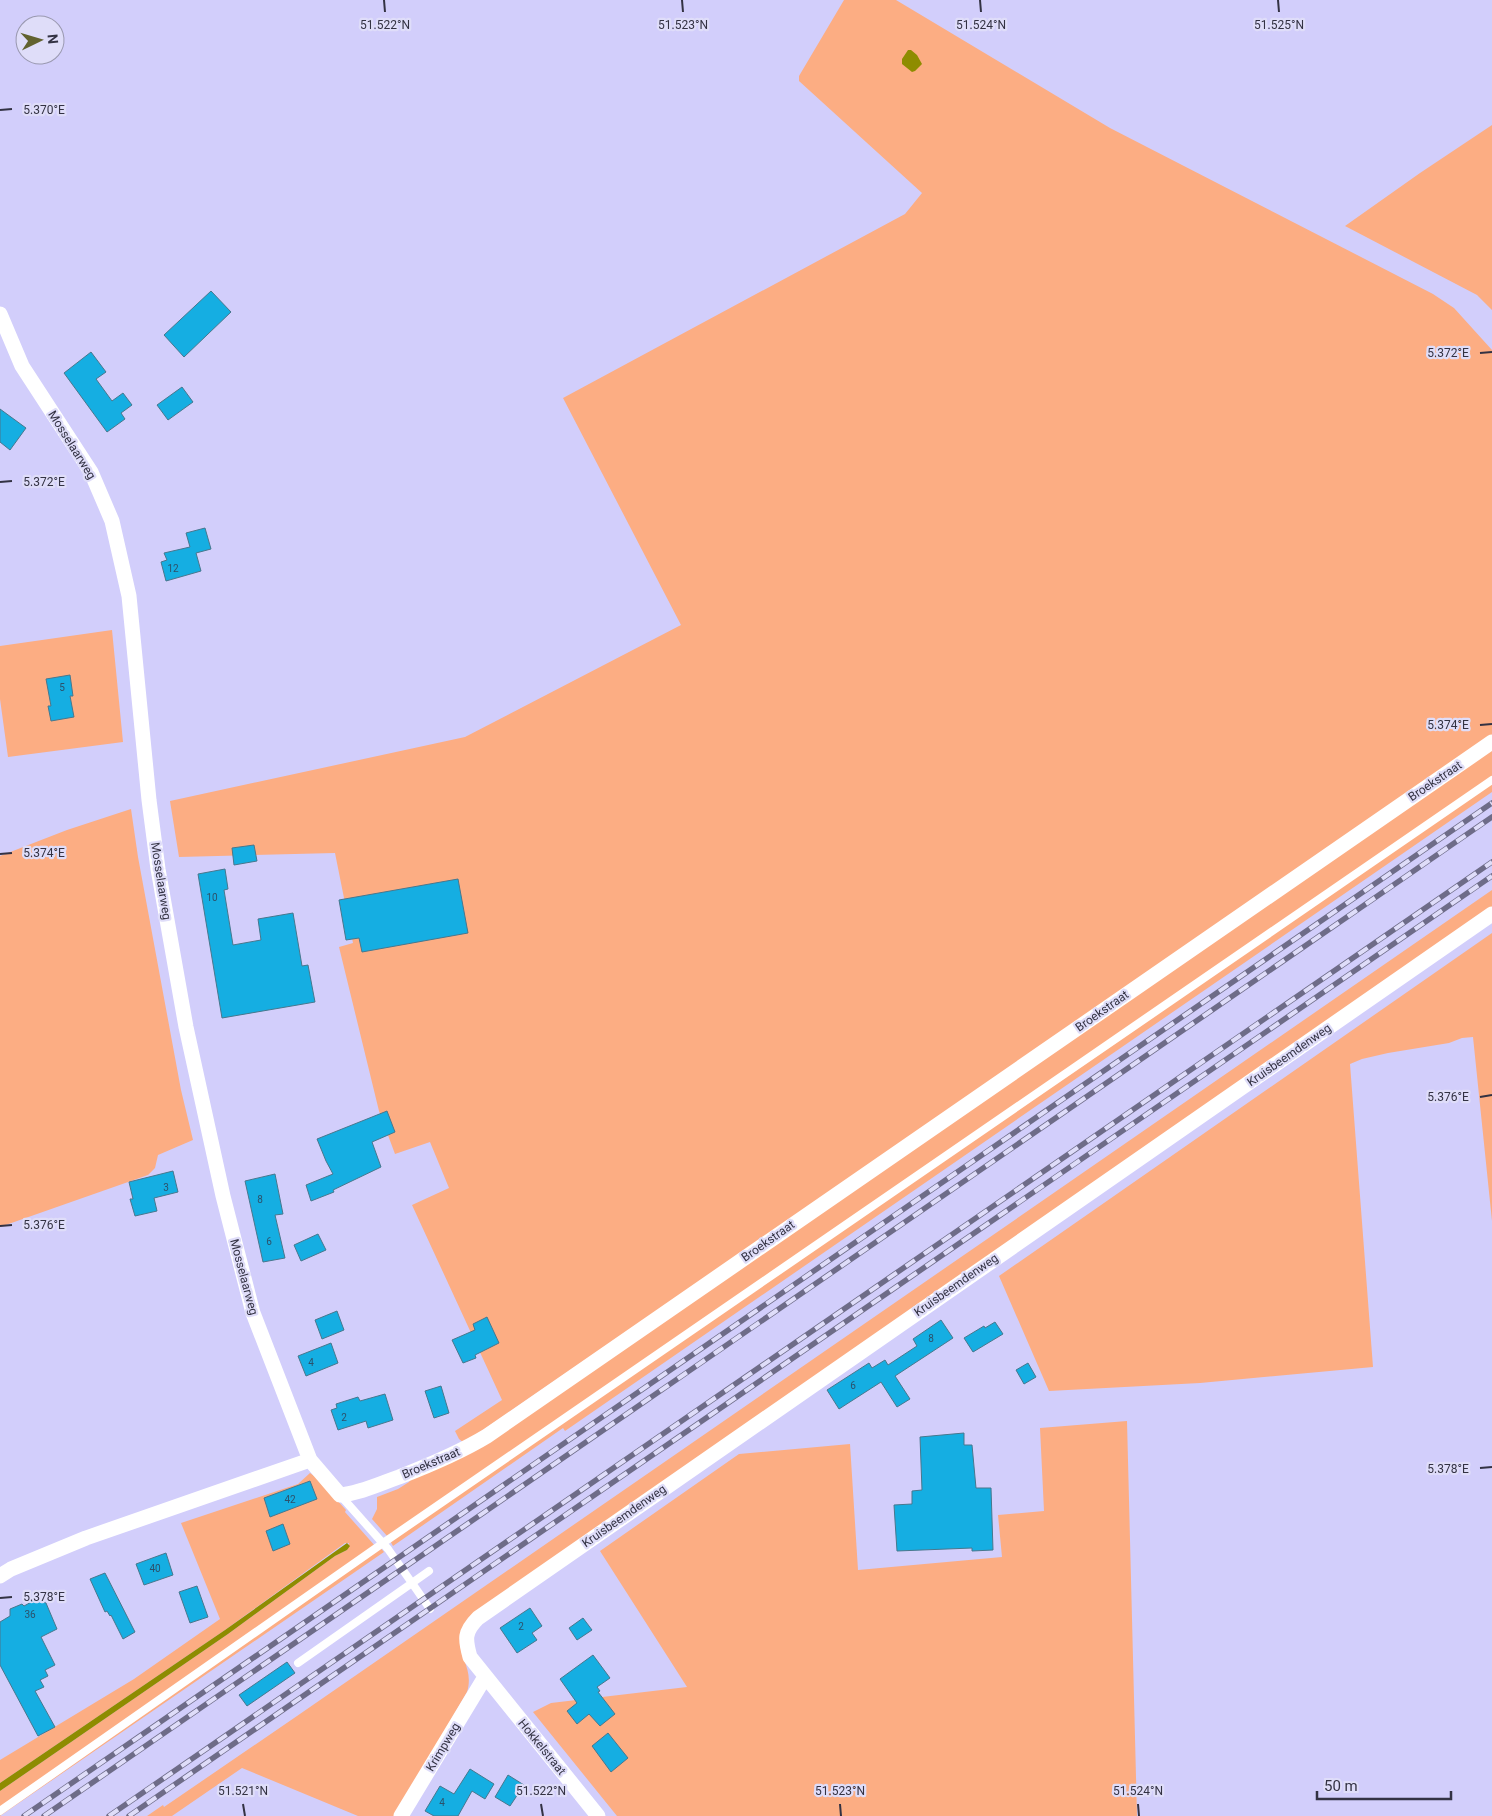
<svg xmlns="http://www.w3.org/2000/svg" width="1492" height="1816" font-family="Roboto,sans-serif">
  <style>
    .green { fill: #fcad83 }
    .water { fill: #8e8c00 }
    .building { fill: #15aee2; stroke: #48778d }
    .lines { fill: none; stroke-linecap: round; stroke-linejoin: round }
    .service { stroke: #fff; stroke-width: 8 }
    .minor { stroke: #fff; stroke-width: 15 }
    .rail-casing { stroke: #6e6c88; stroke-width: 5.5 }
    .rail { stroke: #dfddf9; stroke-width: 4; stroke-dasharray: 11; stroke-linecap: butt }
    .ticks { fill: none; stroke: #333243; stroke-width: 2 }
    .labels { text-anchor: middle; stroke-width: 4.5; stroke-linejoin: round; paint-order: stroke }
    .number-label { font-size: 10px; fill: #2c516b }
    .street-label { font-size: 12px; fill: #333243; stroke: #dfddf9 }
    .ticks-label { font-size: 12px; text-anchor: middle; fill: #333243; stroke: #dfddf9; stroke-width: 4.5; stroke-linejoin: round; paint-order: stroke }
  </style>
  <rect width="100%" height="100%" fill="#d2cefb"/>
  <path class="green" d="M844,0H896L1110,128L1433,294L1454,308L1492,350V737L464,1443L459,1439L455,1431L502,1400L412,1205L449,1188L430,1142L395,1154L379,1111L339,947L353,943L335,853L179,857L170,801L465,737L681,625L563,398L905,214L922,193L799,81V76Z
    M1492,125V310L1477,295L1345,226L1420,173Z
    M112,630L123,742L8,757L0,699V646Z
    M1492,747V792L565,1431L563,1428L393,1546L388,1537L372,1519L377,1509V1497L398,1489L409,1482L414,1475L452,1460Z
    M131,809L138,857L181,1090L193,1140L158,1155L155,1168L148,1175L0,1227V856L67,830Z
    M1492,890V908L462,1630C454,1655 475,1666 467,1692L395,1816H358L242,1768L172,1816H147L163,1805L164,1807L297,1716Z
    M1492,933V1221L1473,1037L1462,1038L1449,1043L1388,1053L1362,1059L1350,1064L1373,1367L1200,1383L1049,1391L999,1276Z
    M1127,1421L1137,1816H617L533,1712L551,1703L687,1687L600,1551L739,1454L850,1444L858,1570L1002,1557L998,1515L1044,1511L1040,1428Z
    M310,1473L317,1478L346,1510L345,1512L376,1547L378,1545L384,1552L0,1816V1791L228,1634L335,1556L347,1550L349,1543H345L225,1630L0,1783V1760L134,1679L220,1619L181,1523L298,1484Z"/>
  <path class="water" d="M908,50H911L917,55L922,64L915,71L912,72L902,64V59Z
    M347,1543L350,1546L347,1550L335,1556L228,1634L0,1791V1783L225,1630Z"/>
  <path class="building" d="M211,291L231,312L184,357L164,335Z
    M91,352L106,372L96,379L112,401L123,393L132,405L121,413L125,419L107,432L64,373Z
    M182,387L193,402L168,420L157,405Z
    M0,409L26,428L10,450L0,442Z
    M205,528L211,549L196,553L201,571L166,581L161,562L167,560L164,553L190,547L186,533Z
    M70,675L73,696H70L74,717L51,721L48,706H51L46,679Z
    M254,845L257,861L234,865L232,848Z
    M225,869L228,889L224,890L233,945L261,940L258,919L293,913L302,966L308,965L315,1002L222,1018L198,874Z
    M458,879L468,933L362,952L359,938L346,940L339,900Z
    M387,1111L395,1132L372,1142L381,1167L333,1190L334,1192L311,1201L306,1185L333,1174L326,1161L317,1139Z
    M173,1171L178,1192L154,1198L157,1211L135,1216L130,1199H133L129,1182Z
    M275,1174L283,1214L275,1215L285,1258L263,1262L245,1181Z
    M318,1234L326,1250L301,1261L294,1245Z
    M337,1311L344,1330L322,1339L315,1320Z
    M487,1317L499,1343L475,1355L476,1358L463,1363L452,1340L475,1330L473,1324Z
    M941,1320L953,1338L895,1376L910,1399L897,1407L881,1382L839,1409L827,1390L869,1363L872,1368L885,1360L888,1365L917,1346L913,1339Z
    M995,1322L1003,1334L973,1352L964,1338L984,1326L985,1328Z
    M331,1343L338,1363L306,1376L298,1356Z
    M1028,1363L1036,1377L1024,1384L1016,1370Z
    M441,1386L449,1413L434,1418L425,1391Z
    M385,1394L393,1420L368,1428L366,1421L338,1430L331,1410L337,1408L336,1404L358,1397L360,1401Z
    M964,1433V1445H972L976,1488H991L993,1550L972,1551V1548L897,1551L894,1505L912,1504V1491L922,1490L920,1437Z
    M310,1481L317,1499L270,1517L264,1498Z
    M283,1524L290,1544L273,1551L266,1531Z
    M166,1553L173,1575L144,1585L136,1564Z
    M105,1573L135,1632L123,1639L111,1615L110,1616L107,1611L105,1612L90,1579Z
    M197,1586L208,1617L190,1623L179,1592Z
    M35,1600L46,1603L57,1629L41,1637L55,1665L45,1670L48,1676L40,1680L44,1687L35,1691L55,1727L38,1736L0,1665V1622L10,1616V1609L22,1604L24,1606Z
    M530,1608L542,1626L532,1633L537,1640L517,1653L500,1628Z
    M583,1618L592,1630L577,1640L569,1628Z
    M593,1655L610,1678L597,1687L600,1691L598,1692L615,1714L600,1726L589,1714L577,1724L567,1711L577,1703L560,1679Z
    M287,1662L295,1673L247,1706L239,1695Z
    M608,1733L628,1758L611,1772L592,1746Z
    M470,1769L494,1784L485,1799L472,1791L458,1816H434L425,1811L440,1786L454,1794Z
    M508,1775L524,1785L510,1806L495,1797Z"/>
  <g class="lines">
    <path class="service" d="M429,1571L412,1583L430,1609
      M298,1663L412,1583L388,1549L340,1495
      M0,1811L383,1543L1492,780"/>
    <path class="minor" d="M0,314L22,366L91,472L112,521L129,596L149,800L158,869L186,1027L223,1196L253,1313L310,1460L340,1495C361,1493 379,1484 399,1477C430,1465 459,1453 487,1436L1492,742
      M0,1576L11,1569L86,1538L310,1460
      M401,1816L485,1677
      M598,1816L470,1657C465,1639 464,1632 478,1618L1492,914"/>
    <defs>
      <path id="rail" d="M24,1816L1492,803
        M44,1816L1492,817
        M109,1816L1492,862
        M129,1816L1492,876"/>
    </defs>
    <use href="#rail" class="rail-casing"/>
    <use href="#rail" class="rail"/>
  </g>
  <path class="ticks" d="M384,0L385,12M682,0L683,12M980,0L981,12M1278,0L1279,12M0,110L12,109M1480,353L1492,352M0,482L12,481M1480,725L1492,724M0,854L12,853M1480,1097L1492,1095M0,1226L12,1225M1480,1468L1492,1467M0,1598L12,1597M243,1804L245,1816M541,1804L543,1816M840,1804L841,1816M1138,1804L1139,1816"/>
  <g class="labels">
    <g class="number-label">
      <text x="173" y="572">12</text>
      <text x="62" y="691">5</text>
      <text x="212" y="901">10</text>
      <text x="166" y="1191">3</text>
      <text x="260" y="1203">8</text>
      <text x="269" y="1245">6</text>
      <text x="931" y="1342">8</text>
      <text x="311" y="1366">4</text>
      <text x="853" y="1389">6</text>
      <text x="344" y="1421">2</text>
      <text x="290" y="1503">42</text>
      <text x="155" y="1572">40</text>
      <text x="30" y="1618">36</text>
      <text x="521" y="1630">2</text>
      <text x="442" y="1806">4</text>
    </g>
    <g class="street-label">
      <text transform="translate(72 445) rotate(58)" y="4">Mosselaarweg</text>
      <text transform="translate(1435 781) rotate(-34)" y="4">Broekstraat</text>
      <text transform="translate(161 881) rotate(81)" y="4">Mosselaarweg</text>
      <text transform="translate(1102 1011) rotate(-35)" y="4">Broekstraat</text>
      <text transform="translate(1289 1055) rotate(-35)" y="4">Kruisbeemdenweg</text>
      <text transform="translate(768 1241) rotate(-35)" y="4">Broekstraat</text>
      <text transform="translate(244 1277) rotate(75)" y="4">Mosselaarweg</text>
      <text transform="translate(956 1285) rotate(-35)" y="4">Kruisbeemdenweg</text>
      <text transform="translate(431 1463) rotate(-23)" y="4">Broekstraat</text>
      <text transform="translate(624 1516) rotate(-35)" y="4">Kruisbeemdenweg</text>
      <text transform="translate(443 1747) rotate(-59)" y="4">Krimpweg</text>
      <text transform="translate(542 1747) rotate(51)" y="4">Hokkelstraat</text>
    </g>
  </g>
  <g class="ticks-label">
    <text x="385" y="29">51.522°N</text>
    <text x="683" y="29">51.523°N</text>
    <text x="981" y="29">51.524°N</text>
    <text x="1279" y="29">51.525°N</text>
    <text x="44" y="114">5.370°E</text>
    <text x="1448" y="357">5.372°E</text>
    <text x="44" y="486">5.372°E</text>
    <text x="1448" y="729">5.374°E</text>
    <text x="44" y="857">5.374°E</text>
    <text x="1448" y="1101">5.376°E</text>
    <text x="44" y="1229">5.376°E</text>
    <text x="1448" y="1473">5.378°E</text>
    <text x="44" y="1601">5.378°E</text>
    <text x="243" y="1795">51.521°N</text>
    <text x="541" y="1795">51.522°N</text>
    <text x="840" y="1795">51.523°N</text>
    <text x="1138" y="1795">51.524°N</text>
  </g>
  <g transform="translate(40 40) rotate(85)"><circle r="24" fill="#dfddf9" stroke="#9a99b0"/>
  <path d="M0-4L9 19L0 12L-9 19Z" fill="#62622f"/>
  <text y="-8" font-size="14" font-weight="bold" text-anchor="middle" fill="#333243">N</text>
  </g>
  <path d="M1317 1791v8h134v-8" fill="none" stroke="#333243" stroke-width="2.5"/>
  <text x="1324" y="1791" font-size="15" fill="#333243" stroke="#dfddf9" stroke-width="4" paint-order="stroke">50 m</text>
</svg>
